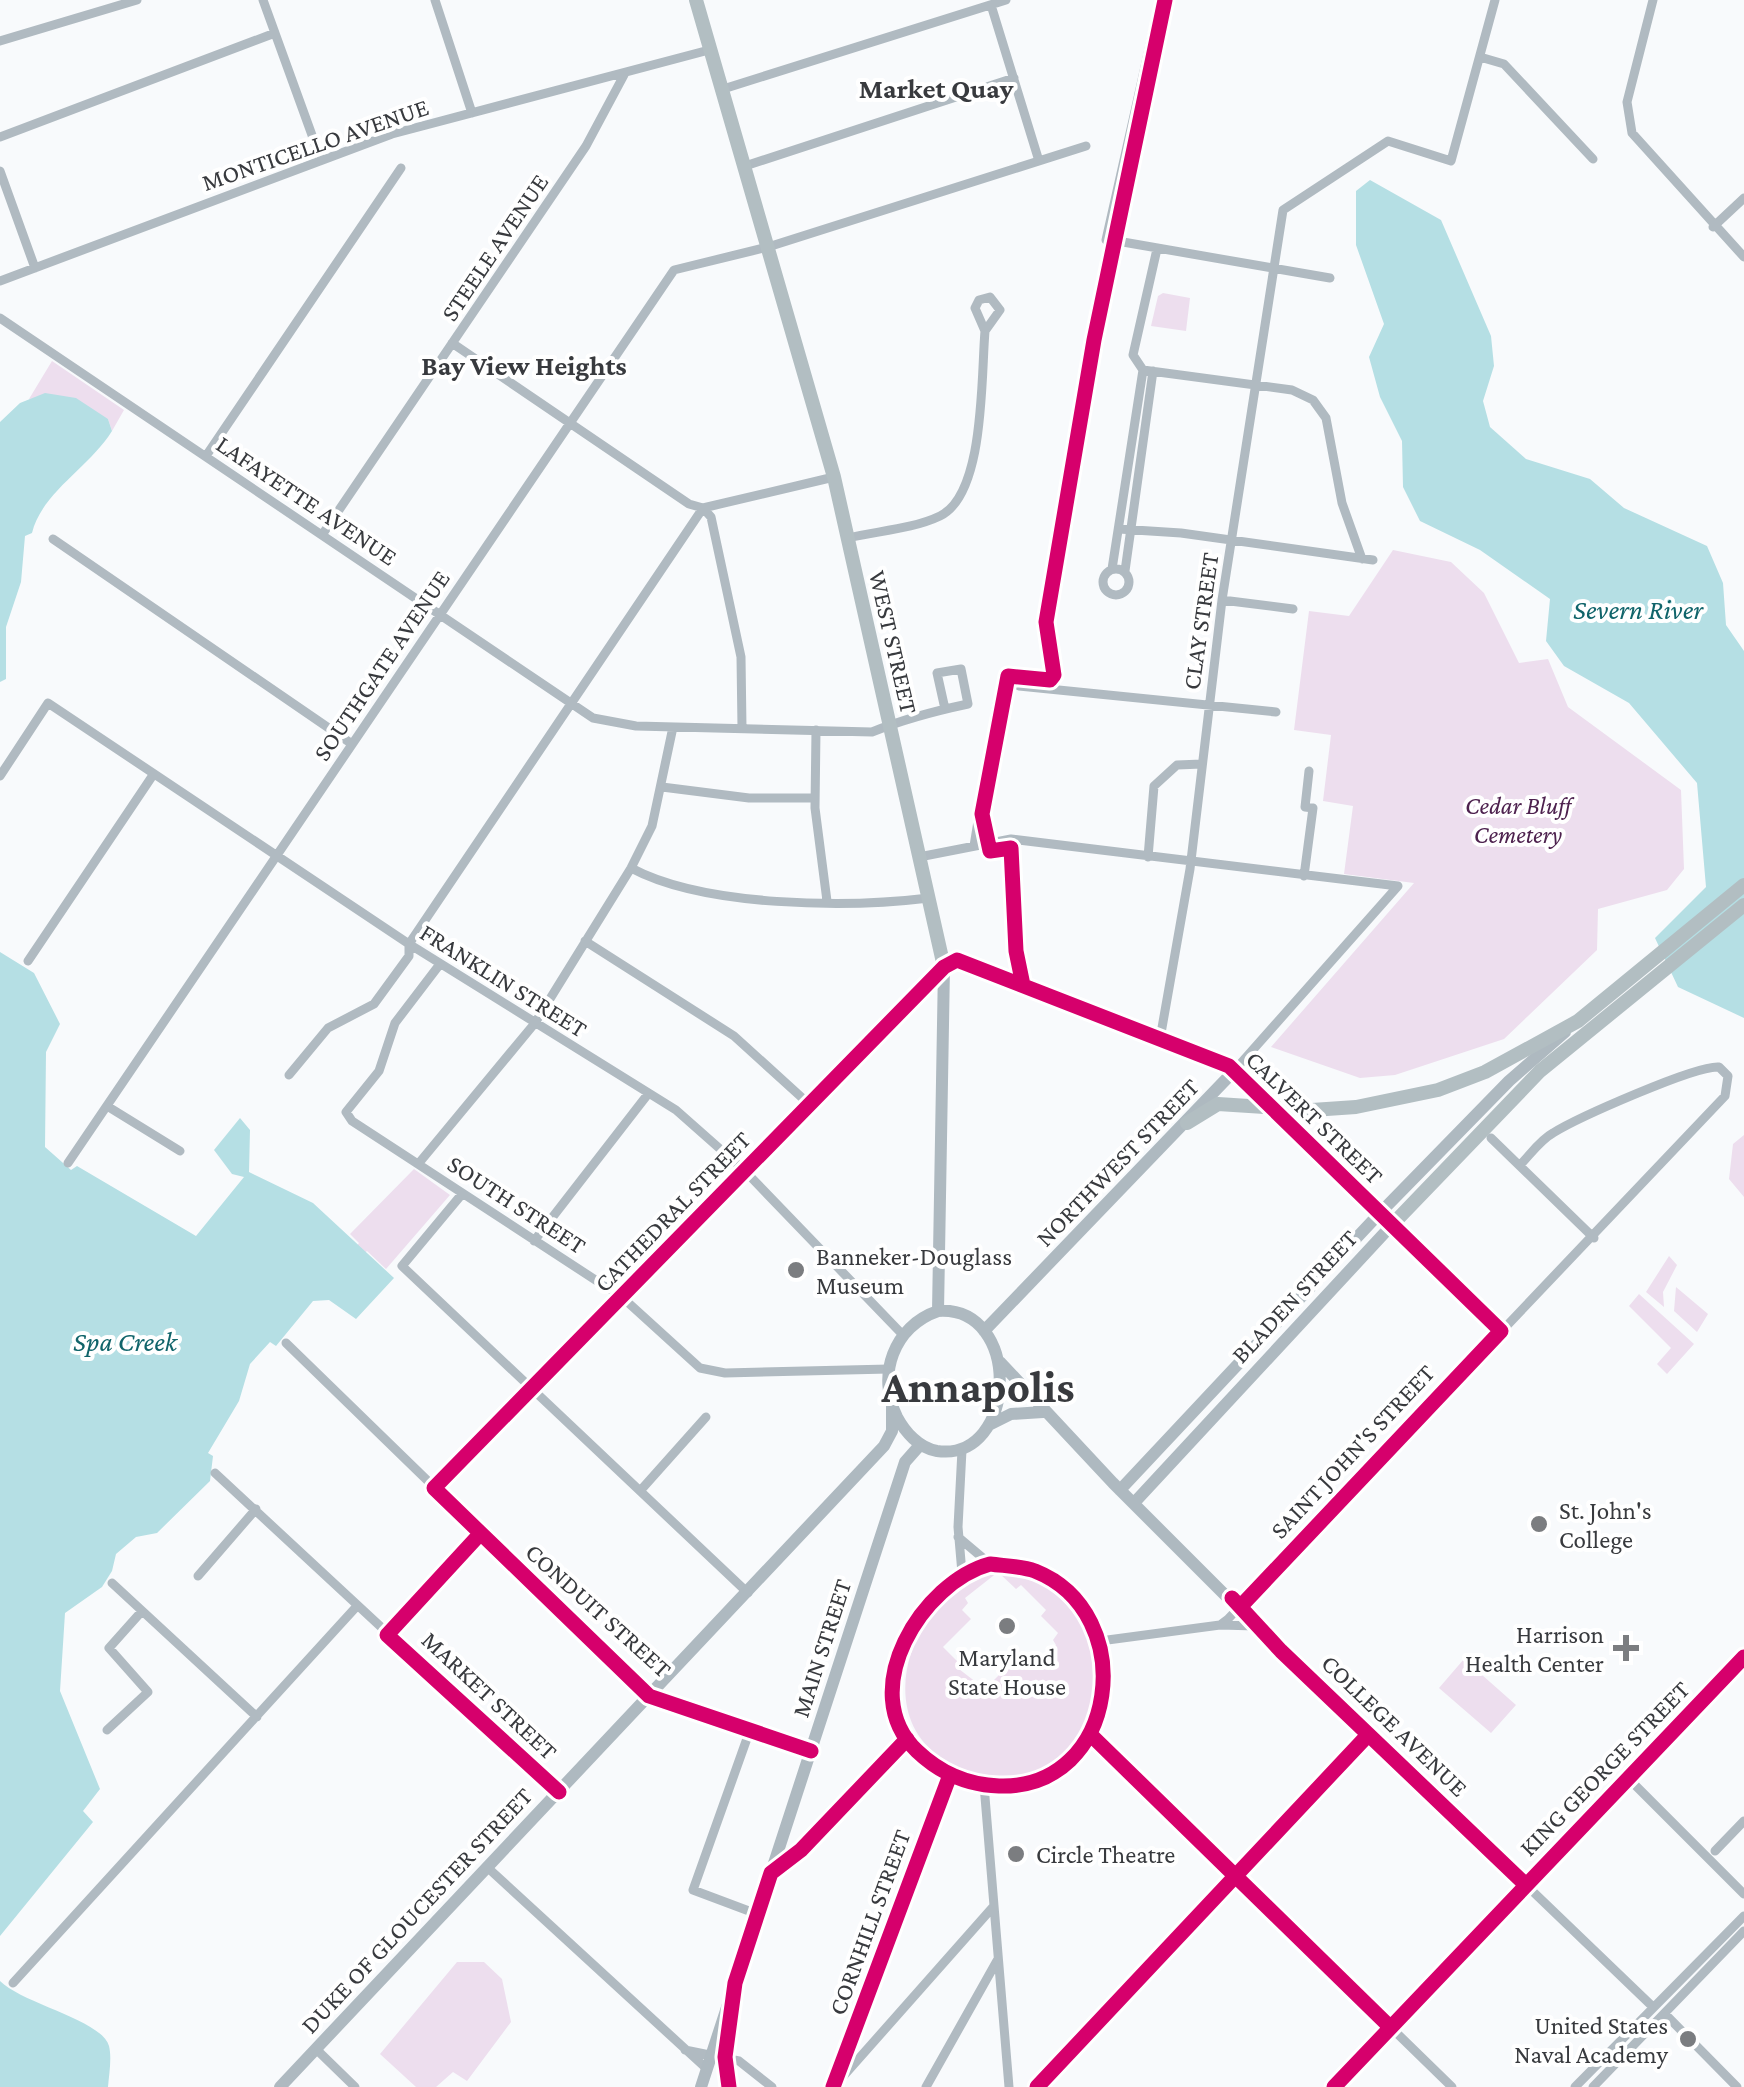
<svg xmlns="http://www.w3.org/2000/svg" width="1744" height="2087" font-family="'Crimson Pro',serif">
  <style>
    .green { fill: #eddeee; fill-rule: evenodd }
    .water { fill: #b5dfe4 }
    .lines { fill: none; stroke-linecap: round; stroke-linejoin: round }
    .minor { stroke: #b0bac1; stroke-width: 9 }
    .tertiary { stroke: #b0bac1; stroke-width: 10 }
    .secondary { stroke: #aeb9c0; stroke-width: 12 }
    .primary { stroke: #b2bec2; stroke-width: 14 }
    .cycleway-casing { stroke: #fff; stroke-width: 21 }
    .cycleway { stroke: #d6006c; stroke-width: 15 }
    .poi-dot { fill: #7b7d80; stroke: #fff; stroke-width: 4 }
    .labels { text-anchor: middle; stroke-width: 8; stroke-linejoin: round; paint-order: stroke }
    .street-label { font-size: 25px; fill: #383a3e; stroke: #fff }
    .park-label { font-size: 25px; font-style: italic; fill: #4d214e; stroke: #fff }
    .poi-label { font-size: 25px; fill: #383a3e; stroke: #fff; text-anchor: start }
    .neighbourhood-label { font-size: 28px; font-weight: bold; fill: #383a3e; stroke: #fff }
    .water-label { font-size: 28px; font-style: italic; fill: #10646a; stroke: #fff }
    .town-label { font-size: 45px; font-weight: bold; fill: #383a3e; stroke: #fff }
  </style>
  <rect width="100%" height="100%" fill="#f8fafc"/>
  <path class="green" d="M1163,293L1190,298L1186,331L1151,326L1158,296Z
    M52,361L124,410L112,431L108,419L29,399Z
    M1393,550L1451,562L1484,593L1519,663L1548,659L1568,707L1681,790L1684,869L1667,890L1598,909L1597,950L1504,1039L1395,1075L1360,1078L1271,1047L1414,883L1344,874L1353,806L1323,801L1331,735L1294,730L1309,611L1349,616Z
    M1744,1135V1197L1729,1179L1733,1144Z
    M414,1169L450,1195L386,1269L367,1251L362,1255L355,1248L359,1243L350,1234Z
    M1669,1256L1677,1265L1663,1292L1664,1307L1646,1292Z
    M1676,1287L1708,1314L1697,1332L1674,1311Z
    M1639,1294L1694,1344L1667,1374L1657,1364L1671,1348L1629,1306Z
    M983,1571C1109,1566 1143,1752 1020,1776C992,1782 963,1773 940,1757C871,1708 915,1600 983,1571ZM998,1572L1016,1589L1021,1585L1046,1610L1041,1616L1058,1633L1053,1640L1056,1645L1032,1668L1028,1665L1022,1670L1013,1661L985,1689L955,1666L958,1662L943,1647L971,1619L962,1610L968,1603L965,1598Z
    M1464,1659L1516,1705L1491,1733L1439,1688Z
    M457,1962H484L502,1979L511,2022L467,2081L453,2072L436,2087H416L380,2054Z"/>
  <path class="water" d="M1370,180L1441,220L1491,336L1494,366L1483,401L1490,427L1526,459L1590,479L1624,508L1707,546L1723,583L1726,625L1744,651V1018L1678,987L1655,938L1706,887L1697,783L1629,703L1564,666L1546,641L1550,599L1480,550L1420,521L1403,487L1402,441L1380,397L1369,357L1384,324L1356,245V191Z
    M45,393L76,398L108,419L112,431C89,468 42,492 32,533L25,536L21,582L6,627V679L0,682V422L20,403Z
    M0,952L34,973L60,1024L46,1052L45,1147L71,1170L77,1166L196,1236L244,1177L232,1174L214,1150L240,1118L250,1130L249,1172L313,1203L394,1278L356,1319L329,1300L313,1301L276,1346L270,1342L250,1364L239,1401L208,1453L213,1456L210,1481L157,1533L136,1537L116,1554L112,1571L102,1587L65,1613L60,1691L100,1789L83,1811L93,1822L0,1936Z
    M0,1981C23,2004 102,2020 109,2046C112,2058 109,2075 108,2087H0Z"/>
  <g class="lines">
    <path class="minor" d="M263,0L321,160
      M435,0L472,113
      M1653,0L1627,102L1632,133L1744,257
      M991,5L1039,161
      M0,41L137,0
      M1480,57L1504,64L1593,159
      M720,90L1006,0
      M0,137L275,33
      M745,166L1014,78
      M0,171L35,268
      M1713,227L1744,198
      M1106,240L1160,0
      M1123,242L1330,278
      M0,281L392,134L709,50
      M990,297L1000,310L985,331L975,308L979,300Z
      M0,318L593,718L636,726L872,732C904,719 935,711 968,704L961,669L937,673L945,709
      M452,343L689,504L703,508L834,477
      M1143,370L1292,390L1313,400L1326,418L1342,503L1362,559
      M1143,370L1133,355L1157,249
      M206,456L401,168
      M703,508L711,517L741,657L742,728
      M1119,529L1181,533L1373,560
      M322,535L586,146L624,75
      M848,538C877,531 913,529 940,516C985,494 981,377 985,331
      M53,539L352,744
      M1103 582a13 13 0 1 1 26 0a13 13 0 1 1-26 0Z
      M1112,569L1143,370
      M1125,571L1153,371
      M1222,600L1293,609
      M1019,686L1276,712
      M816,730L815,808L827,901
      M0,776L48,703L409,944L676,1110L745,1171L902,1334
      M662,787L749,798H815
      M974,846L997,704
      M919,857L1011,839L1398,886
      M1148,857L1154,786L1177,765L1202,764
      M631,868C704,907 847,908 929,898
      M1304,876L1313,808L1305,807L1309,771
      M585,941L734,1036L810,1105
      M28,961L153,775
      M440,964L395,1023L379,1071L346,1112L352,1121L623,1298L700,1368L725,1373L889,1369
      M1160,1039L1190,869L1222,600L1283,210L1388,141L1451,161L1495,0
      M1234,1071L1398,886
      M289,1075L328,1028L374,1004L409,956V944L703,508
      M107,1106L180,1151
      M1491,1138L1594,1238
      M68,1163L674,270L768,247L1086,146
      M419,1163L535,1023L631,868L652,826L673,727
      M462,1194L402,1266L748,1593
      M1390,1227L1501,1331
      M534,1241L648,1094
      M286,1343L649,1696L811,1751
      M215,1473L559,1792
      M434,1488L943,968
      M640,1491L706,1417
      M958,1537L990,1564
      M990,1564C1005,1566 1021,1566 1035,1571C1141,1613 1119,1790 999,1786C968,1785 940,1773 917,1751C854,1691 923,1582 990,1564Z
      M962,1573L958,1527L962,1450
      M198,1576L256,1509
      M112,1583L257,1717
      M1220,1625L1256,1626
      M387,1635L480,1534
      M1100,1641L1220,1625L1228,1619L1725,1096L1728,1076L1719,1067C1696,1065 1577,1118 1553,1133C1540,1140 1530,1155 1520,1165
      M107,1730L148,1692L109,1648L142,1611
      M750,1730L693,1890L757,1914
      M1092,1736L1452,2087
      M1628,1778L1744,1894
      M984,1785L1009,2087
      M1715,1851L1744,1821
      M488,1868L707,2069
      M771,1873L801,1850L907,1739
      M1526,1885L1653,2007
      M13,1983L357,1606
      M1665,2014L1737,2087
      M316,2049L355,2087
      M685,2050L739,2061L772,2087
      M839,2081L993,1907
      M835,2086L950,1775
      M926,2087L998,1959
      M1037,2087L1368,1735
      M1575,2087L1744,1916
      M1593,2087L1744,1931"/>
    <path class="tertiary" d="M1334,2087L1526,1885"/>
    <path class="secondary" d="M938,1311C1023,1305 1018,1462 937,1451C919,1448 905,1432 897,1417C876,1375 894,1326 938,1311Z
      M938,1311L944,967
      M984,1331L1234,1071
      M1000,1362L1113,1483L1281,1651L1526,1885L1744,1657
      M989,1425L1011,1414L1043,1412
      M1120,1490L1378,1215L1509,1081L1565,1032
      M1134,1503L1390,1227
      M280,2087L884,1446L892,1431V1405
      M701,2087L905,1462L920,1445
      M729,2087L725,2057L734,1996"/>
    <path class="primary" d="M696,0L834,477L944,967L957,960L974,965L1229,1066L1390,1227L1540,1071L1744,905
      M1187,1123L1218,1104L1312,1110L1356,1107L1438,1090L1485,1072L1578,1021L1744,885"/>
    <defs>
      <path id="cycleway" d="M1023,985L1016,951L1011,848L990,851L982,814L1008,676L1050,680L1054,675L1046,622L1094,340L1165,0
        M480,1534L387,1635L559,1792
        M990,1564C1005,1566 1021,1566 1035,1571C1141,1613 1119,1790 999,1786C968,1785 940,1773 917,1751C854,1691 923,1582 990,1564Z
        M1232,1598L1281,1651L1526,1885
        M1092,1736L1389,2026
        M811,1751L649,1696L434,1488L944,967L957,960L1229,1066L1501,1331L1241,1606
        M729,2087L725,2057L735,1983L771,1873L801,1850L907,1739
        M833,2087L950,1775
        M1037,2087L1368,1735
        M1334,2087L1744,1657"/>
    </defs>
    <use href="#cycleway" class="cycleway-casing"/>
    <use href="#cycleway" class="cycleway"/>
  </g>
  <g class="poi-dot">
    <circle cx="796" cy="1270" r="10"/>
    <circle cx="1539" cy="1524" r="10"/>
    <circle cx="1007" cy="1626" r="10"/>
    <path d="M1621 1633h10v10h10v10h-10v10h-10v-10h-10v-10h10z"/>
    <circle cx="1016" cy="1854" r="10"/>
    <circle cx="1688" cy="2039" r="10"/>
  </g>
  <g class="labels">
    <g class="street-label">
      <text transform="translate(315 144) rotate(-19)" y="9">MONTICELLO AVENUE</text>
      <text transform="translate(494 247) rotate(-56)" y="9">STEELE AVENUE</text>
      <text transform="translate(307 500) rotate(34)" y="9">LAFAYETTE AVENUE</text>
      <text transform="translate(1200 621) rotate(-82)" y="9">CLAY STREET</text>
      <text transform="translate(894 642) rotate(77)" y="9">WEST STREET</text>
      <text transform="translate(381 665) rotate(-56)" y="9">SOUTHGATE AVENUE</text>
      <text transform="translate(504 980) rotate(32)" y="9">FRANKLIN STREET</text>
      <text transform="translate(1315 1117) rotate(44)" y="9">CALVERT STREET</text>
      <text transform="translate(1117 1162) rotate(-46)" y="9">NORTHWEST STREET</text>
      <text transform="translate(517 1204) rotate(33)" y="9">SOUTH STREET</text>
      <text transform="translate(672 1211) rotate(-46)" y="9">CATHEDRAL STREET</text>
      <text transform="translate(1294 1296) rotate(-47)" y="9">BLADEN STREET</text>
      <text transform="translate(1352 1451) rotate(-47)" y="9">SAINT JOHN'S STREET</text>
      <text transform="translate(599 1610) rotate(42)" y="9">CONDUIT STREET</text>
      <text transform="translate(821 1648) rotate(-72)" y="9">MAIN STREET</text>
      <text transform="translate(490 1695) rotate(43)" y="9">MARKET STREET</text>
      <text transform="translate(1395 1725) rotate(44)" y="9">COLLEGE AVENUE</text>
      <text transform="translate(1604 1768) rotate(-46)" y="9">KING GEORGE STREET</text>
      <text transform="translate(416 1910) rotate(-47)" y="9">DUKE OF GLOUCESTER STREET</text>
      <text transform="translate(869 1922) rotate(-70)" y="9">CORNHILL STREET</text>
    </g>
    <g class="park-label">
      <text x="1518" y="814">Cedar Bluff<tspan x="1518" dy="29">Cemetery</tspan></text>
    </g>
    <g class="poi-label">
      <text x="816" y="1265">Banneker-Douglass<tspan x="816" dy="29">Museum</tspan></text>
      <text x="1559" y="1519">St. John's<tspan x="1559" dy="29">College</tspan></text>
      <text x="1604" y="1643" text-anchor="end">Harrison<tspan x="1604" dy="29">Health Center</tspan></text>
      <text x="1007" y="1666" text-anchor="middle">Maryland<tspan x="1007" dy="29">State House</tspan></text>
      <text x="1036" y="1863">Circle Theatre</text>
      <text x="1668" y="2034" text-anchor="end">United States<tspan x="1668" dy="29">Naval Academy</tspan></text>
    </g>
    <g class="neighbourhood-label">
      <text x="936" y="98">Market Quay</text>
      <text x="524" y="375">Bay View Heights</text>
    </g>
    <g class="water-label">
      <text x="1638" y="619">Severn River</text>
      <text x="125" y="1351">Spa Creek</text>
    </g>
    <g class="town-label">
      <text x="978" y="1402">Annapolis</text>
    </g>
  </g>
</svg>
